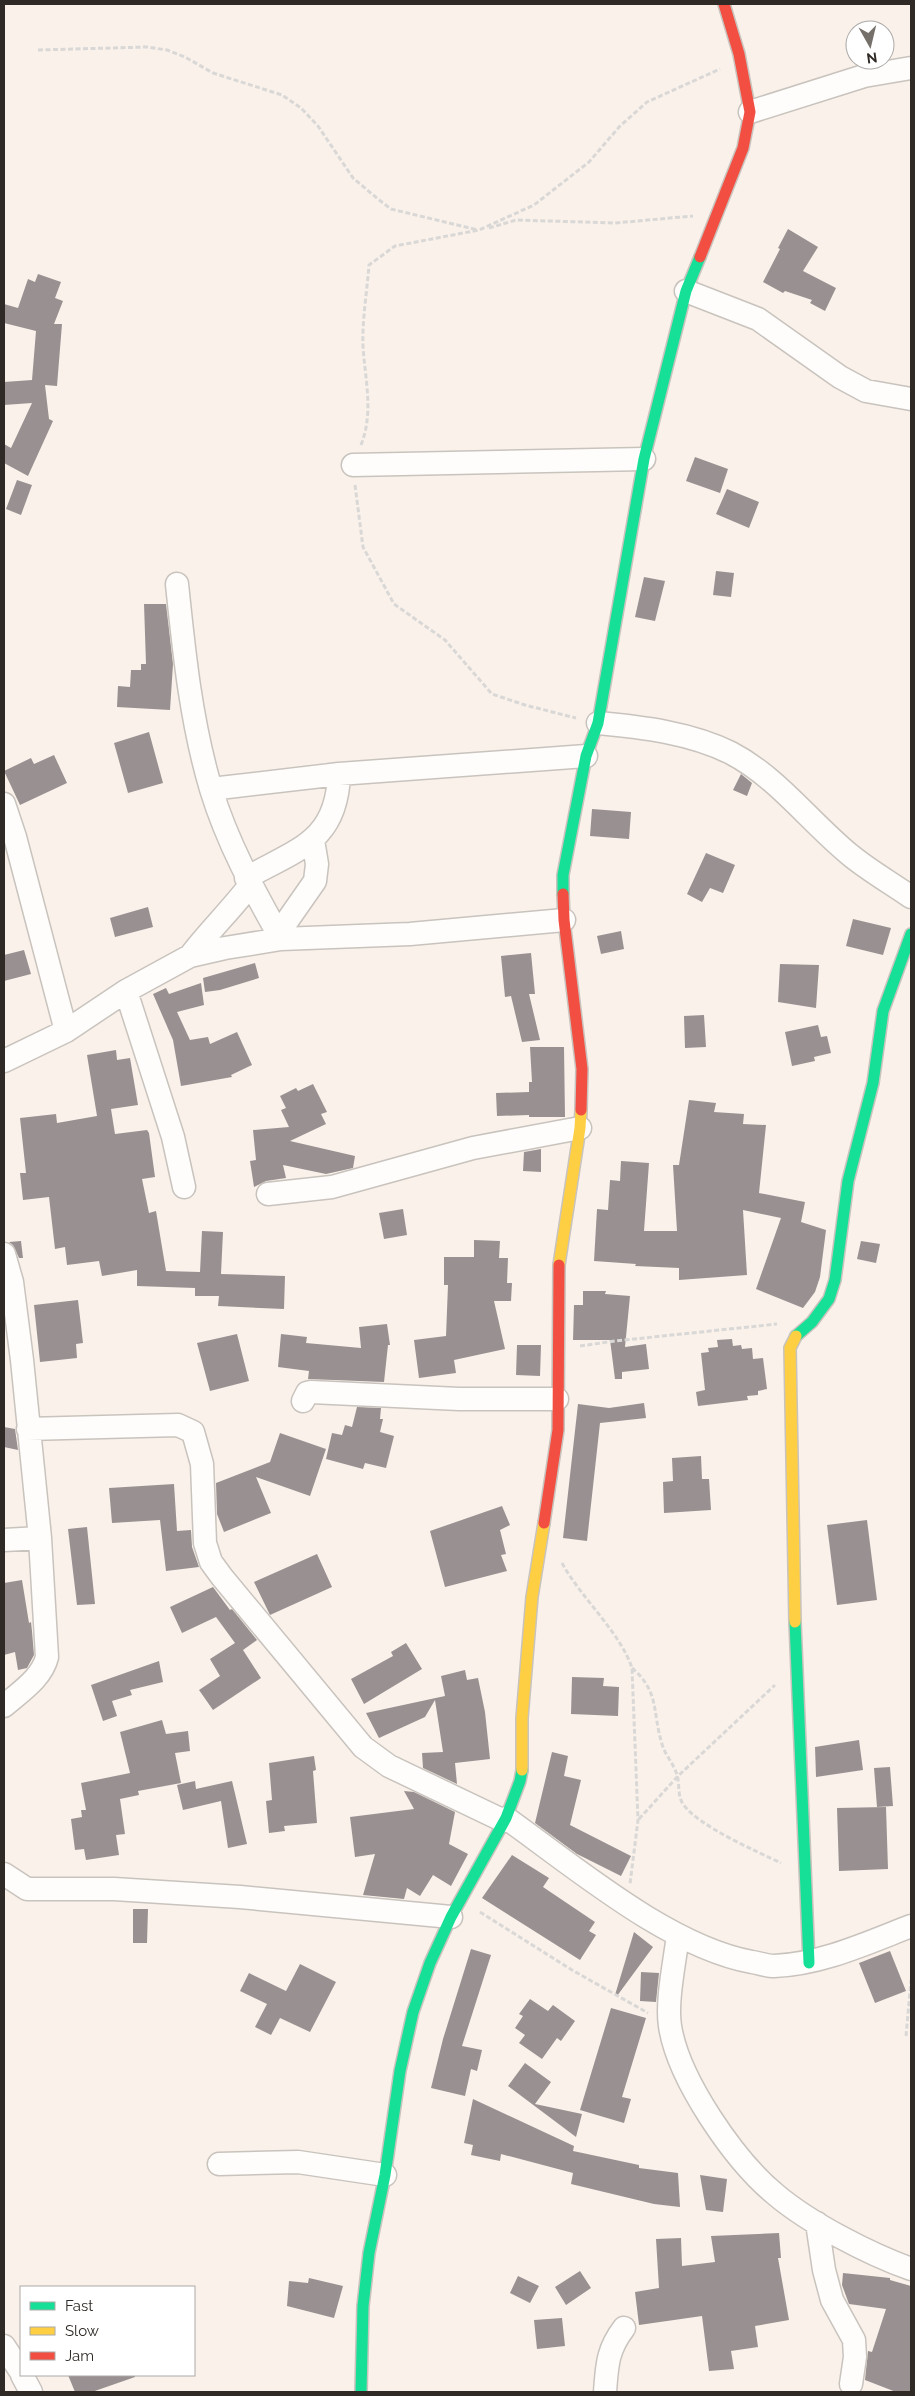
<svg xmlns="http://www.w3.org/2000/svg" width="915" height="2396" font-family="Raleway,sans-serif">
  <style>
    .building { fill: #999191 }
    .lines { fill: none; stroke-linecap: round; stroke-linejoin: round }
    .street-casing { stroke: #c9c3bd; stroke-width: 25 }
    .fast-casing { stroke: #c9c3bd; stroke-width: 14 }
    .slow-casing { stroke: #c9c3bd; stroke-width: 14 }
    .jam-casing { stroke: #c9c3bd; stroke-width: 14 }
    .path { stroke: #dad8d6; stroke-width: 3; stroke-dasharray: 5 2.5; stroke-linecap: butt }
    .street { stroke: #fefdfc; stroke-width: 22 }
    .fast { stroke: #16e098; stroke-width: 11 }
    .slow { stroke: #ffcf43; stroke-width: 11 }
    .jam { stroke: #f24e42; stroke-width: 11 }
  </style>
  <rect width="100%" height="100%" fill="#f9f1ea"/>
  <path class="building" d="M788,229L818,247L803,271L836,288L825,311L810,303L812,300L785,291L783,293L763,282L780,249L778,248Z
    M38,274L61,282L55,298L63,301L54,324H62L57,386L45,385L49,419L53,421L28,476L4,463V444L11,448L32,403L4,405V382L32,380L36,331L4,323V304L18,308L28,279L35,282Z
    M695,457L728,469L720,493L686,481Z
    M17,480L32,485L21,515L6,509Z
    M727,489L759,502L749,528L716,514Z
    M716,571L734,573L731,597L713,595Z
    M644,577L665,581L655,621L635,617Z
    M144,604H166L173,664L170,710L117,707L118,686L130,687L131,670H141V664H146Z
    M149,732L163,783L128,793L114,743Z
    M54,755L67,783L20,805L4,771L31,758L34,764Z
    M741,774L752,783L747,796L733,790Z
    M592,809L631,812L629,839L590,836Z
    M706,853L735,865L723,893L710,888L702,902L687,894Z
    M148,907L153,927L115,937L110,918Z
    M853,919L891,928L883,955L846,946Z
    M621,931L624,949L601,954L597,936Z
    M24,950L31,974L4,981V955Z
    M531,953L535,994H529L540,1040L522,1042L511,996L505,997L501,956Z
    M255,963L259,978L220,990L205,992L203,978Z
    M780,964L819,965L816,1008L778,1002Z
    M201,983L204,1005L177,1012L190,1040L208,1037L210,1044L237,1032L252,1065L231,1075L232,1077L181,1086L173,1040L153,994L166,988L169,994Z
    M704,1015L706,1047L685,1048L684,1016Z
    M818,1025L821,1037L827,1036L831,1053L814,1057L815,1061L792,1066L785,1032Z
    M530,1047H564L565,1117H529V1115L497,1116L496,1093L529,1092V1082H532Z
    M116,1050L117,1060L130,1058L138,1105L111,1109L115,1134L147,1130L149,1133L155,1177L142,1179L149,1213L156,1211L166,1271L200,1272L202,1231L223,1232L221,1274L285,1276L284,1309L218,1306L219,1296H195V1288L137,1286V1270L102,1276L99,1261L67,1265L65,1247L55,1249L49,1197L23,1200L20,1173H26L20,1118L56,1114L57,1123L97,1116L87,1055Z
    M313,1084L327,1112L321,1114L326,1124L290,1141L355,1156L353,1168L326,1174L283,1165L286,1178L266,1181L254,1187L250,1161L256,1160L253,1130L289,1127L281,1110L286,1108L280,1096L296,1088L298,1091Z
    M689,1100L716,1103L714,1112L744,1114L743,1124L766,1125L759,1193L805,1202L801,1222L826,1230L820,1277L815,1292L803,1308L756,1289L781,1218L743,1210L747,1275L679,1280V1268L635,1266L636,1264L594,1261L597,1209L608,1210L610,1180L620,1181L621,1161L649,1163L644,1231H677L673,1165H679Z
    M541,1149V1172L523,1171L524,1152Z
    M403,1209L407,1235L384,1239L379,1213Z
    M474,1240L500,1241L499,1258H508L507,1283H512L511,1301H494L505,1349L454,1360L456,1373L419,1378L414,1340L446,1336L448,1285H444V1257H474Z
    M21,1241L23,1258H19L13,1245L9,1242Z
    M861,1241L880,1244L876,1263L857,1259Z
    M583,1291H606L605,1294L630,1296L625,1347L646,1344L649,1369L622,1372V1379H615L610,1340H573L574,1305H583Z
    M78,1300L83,1343L76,1344L77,1358L40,1362L34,1305Z
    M387,1324L390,1345H388L384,1382L308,1379L309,1371L278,1367L281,1334L307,1337L306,1343L361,1348L359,1327Z
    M237,1334L249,1381L210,1391L197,1343Z
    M732,1339L733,1346L741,1345L742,1349L752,1348L753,1359L763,1358L767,1389L758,1391V1395L747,1396L748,1400L698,1406L696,1392L705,1390L701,1353L709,1352L708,1348L718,1347L717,1340Z
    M517,1345H541L540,1376L516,1375Z
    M644,1403L646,1418L600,1423L587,1541L563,1538L578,1404L609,1408Z
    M357,1407L381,1408L380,1419H383L380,1432L394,1436L386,1468L365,1463L363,1469L326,1459L332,1433L342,1435L345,1425L352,1427Z
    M4,1427L15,1429L18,1450L4,1447Z
    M280,1433L326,1449L310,1496L256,1477L271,1513L224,1532L217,1514L216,1483L270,1462Z
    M701,1456L702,1479H709L711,1510L664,1513L663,1482L673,1481L672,1458Z
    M174,1484L177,1531L191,1530L192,1547L199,1567L166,1571L160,1520L112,1523L109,1488Z
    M502,1506L510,1525L500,1530L506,1554L501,1555L507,1571L445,1587L430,1531Z
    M867,1520L877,1600L837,1605L827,1525Z
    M87,1527L95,1604L77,1605L68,1529Z
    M317,1554L332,1587L270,1615L254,1582Z
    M22,1580L29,1623L31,1622L32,1631L34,1655L27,1668L18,1670L15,1652L4,1655V1583Z
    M213,1587L230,1610L232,1609L257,1640L243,1650L261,1678L213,1710L199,1690L220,1676L210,1659L235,1643L216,1617L182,1633L170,1607Z
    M406,1643L422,1669L364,1704L351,1679L393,1656L391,1652Z
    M159,1661L163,1682L130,1690L132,1695L112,1701L117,1716L103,1721L91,1685Z
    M465,1670L467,1680L478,1678L485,1712L490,1759L455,1763L457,1784L423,1768L422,1753L443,1752L435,1700L425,1717L379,1738L366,1713L445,1696L441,1676Z
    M572,1677L604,1678L603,1686L619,1687L618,1716L571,1714Z
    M162,1720L166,1734L188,1731L190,1751L175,1753L181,1783L138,1791L139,1795L120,1799L125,1834L116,1835L119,1855L86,1860L84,1849L75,1850L71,1819L82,1817L81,1810H86L81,1783L130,1773L120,1732Z
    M859,1740L863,1770L816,1777L815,1747Z
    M552,1752L568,1756L564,1776L581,1780L570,1825L631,1856L621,1876L577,1854L535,1823Z
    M314,1756L316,1770L313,1771L317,1823L284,1826L285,1831L269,1833L266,1801L272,1800L269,1763Z
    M890,1767L893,1806L877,1807L874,1768Z
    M195,1781L196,1789L232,1781L247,1844L228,1848L221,1801L183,1810L177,1785Z
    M404,1791L414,1792L455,1812L449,1844L468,1854L451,1886L433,1875L420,1896L407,1888L404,1899L363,1895L375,1854L355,1857L350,1817L414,1809Z
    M886,1807L888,1869L839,1871L837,1808Z
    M512,1855L549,1878L543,1887L595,1922L589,1931L596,1935L580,1960L482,1898Z
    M133,1909H148L147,1943H133Z
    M634,1932L653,1947L617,1996L615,1995Z
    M471,1949L491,1955L462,2046L482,2050L477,2071L471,2069L465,2096L431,2088L443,2039Z
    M890,1951L906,1991L875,2003L859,1963Z
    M300,1964L336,1982L310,2032L280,2018L271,2035L255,2027L267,2004L240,1991L249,1973L286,1991Z
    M641,1972L659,1973L656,2002L640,2001Z
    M530,1999L548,2011L553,2005L575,2021L561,2041L557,2038L542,2059L519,2043L525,2035L515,2028L523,2016L519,2014Z
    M611,2008L646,2018L622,2097L631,2099L624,2123L580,2110Z
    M525,2063L551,2082L535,2104L582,2114L576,2137L508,2086Z
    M473,2099L574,2146L573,2151L639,2165V2168L678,2173L680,2207L654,2204L571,2184L573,2173L501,2154L500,2161L471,2155L473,2145L464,2143Z
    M700,2175L727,2179L723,2212L706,2210Z
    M779,2233L781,2258H778L789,2320L755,2326L758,2347L731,2351L734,2369L709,2371L702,2316L639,2325L635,2292L659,2288L656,2239L681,2238L682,2266L715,2262L711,2236Z
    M580,2271L591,2288L566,2305L555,2287Z
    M843,2273L890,2278V2280L911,2286V2392H896L865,2380L868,2351L872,2352L886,2309L849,2304L842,2285Z
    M518,2276L539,2286L530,2303L510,2293Z
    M309,2278L343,2286L334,2318L287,2306L289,2281L308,2283Z
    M562,2318L565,2346L537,2349L534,2320Z
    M68,2375H135V2377L92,2392H75Z"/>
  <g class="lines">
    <defs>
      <path id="street" d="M750,112L864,76L911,68
        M686,291L758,319L840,377L866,391L911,399
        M353,465L644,459
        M177,584C184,652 191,722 211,789C227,842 254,891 281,939
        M598,723C642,727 691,733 731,753C777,777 809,821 849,854C868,870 891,883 911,897
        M211,789L339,774L586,756
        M4,804L15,837L66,1031
        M246,878C298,849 337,841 339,774
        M278,934L315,881L317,864L313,840
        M190,956C209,931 231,910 250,885
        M126,991L173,1137L184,1187
        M4,1061L66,1031L126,991L190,956L225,948L281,939L410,934L564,920
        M268,1194L332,1187L473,1148L580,1128
        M4,1254L12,1282L22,1360L40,1538L47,1657C42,1678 20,1692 4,1706
        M303,1401L307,1393L311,1392L459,1399H557
        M28,1429L178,1425L193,1432L202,1464L205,1543L211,1562L222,1577L363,1747L389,1766L504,1821
        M4,1540L40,1538
        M506,1818C575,1867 669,1947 752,1962C759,1963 767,1966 774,1966C822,1964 867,1943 911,1926
        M4,1874L27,1889H114L240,1897L451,1917
        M678,1935C675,1960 666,2002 670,2026C678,2079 734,2160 775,2194C809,2223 869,2254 911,2269
        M219,2164L298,2162L385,2175
        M817,2223L824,2270L832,2300L854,2340L855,2357L851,2384
        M4,2346L21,2372
        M22,2375L31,2392
        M605,2392C607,2366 607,2350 624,2328"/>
      <path id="fast" d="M563,894V875L586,756L598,723L644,459L686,291L700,257
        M796,1336L812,1322L829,1299L835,1280L848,1181L873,1083L883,1011L911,934
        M795,1622L809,1963
        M361,2392L363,2306L369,2253L385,2175L400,2071L413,2012L430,1963L451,1917L506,1818L520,1781L522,1770"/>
      <path id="slow" d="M559,1265L580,1128L581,1110
        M795,1622L790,1348L796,1336
        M522,1770V1718L532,1597L544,1523"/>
      <path id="jam" d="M700,257L743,148L750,112L739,54L724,4
        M563,894L564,920L582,1069L581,1110
        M544,1523L558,1430L559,1265"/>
    </defs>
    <use href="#street" class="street-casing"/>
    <use href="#fast" class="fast-casing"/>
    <use href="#slow" class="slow-casing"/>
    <use href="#jam" class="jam-casing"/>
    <path class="path" d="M38,50L147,47L167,50L185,57L213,73L282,95L301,108L318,126L353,178L378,199L391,209L478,230
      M489,228L516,220L615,223L693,216
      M361,445C374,412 365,380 363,346C362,320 367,292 369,265L395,246L479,230L534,205L589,162L620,126L647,102L720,69
      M355,485L363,547L394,604L445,640L492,694L525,705L576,718
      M580,1346L615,1341L777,1324
      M562,1563C581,1598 620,1632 632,1668L638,1820L630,1884
      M632,1668C660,1692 652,1712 662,1744C665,1755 674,1764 677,1775C680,1784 677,1795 683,1804C698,1826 756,1851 781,1863
      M639,1819L678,1776L775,1685
      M480,1912L572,1970L648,2013
      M906,2036L911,1980"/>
    <use href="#street" class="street"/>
    <use href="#fast" class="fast"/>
    <use href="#slow" class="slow"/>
    <use href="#jam" class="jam"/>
  </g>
  <rect width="915" height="2396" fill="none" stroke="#2f2a26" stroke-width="10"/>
  <rect x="20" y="2286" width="175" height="90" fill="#ffffff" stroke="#acaaa8"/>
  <rect x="30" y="2302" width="25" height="8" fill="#16e098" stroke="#acaaa8"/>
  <text x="65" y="2311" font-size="15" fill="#2f2a26">Fast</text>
  <rect x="30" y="2327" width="25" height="8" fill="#ffcf43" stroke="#acaaa8"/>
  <text x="65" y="2336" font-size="15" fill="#2f2a26">Slow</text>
  <rect x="30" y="2352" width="25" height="8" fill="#f24e42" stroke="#acaaa8"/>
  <text x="65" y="2361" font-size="15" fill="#2f2a26">Jam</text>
  <g transform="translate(870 45) rotate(172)"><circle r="24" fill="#ffffff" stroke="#acaaa8"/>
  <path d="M0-4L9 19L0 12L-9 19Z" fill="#76706b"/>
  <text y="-8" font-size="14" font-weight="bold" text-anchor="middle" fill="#2f2a26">N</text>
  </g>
</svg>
